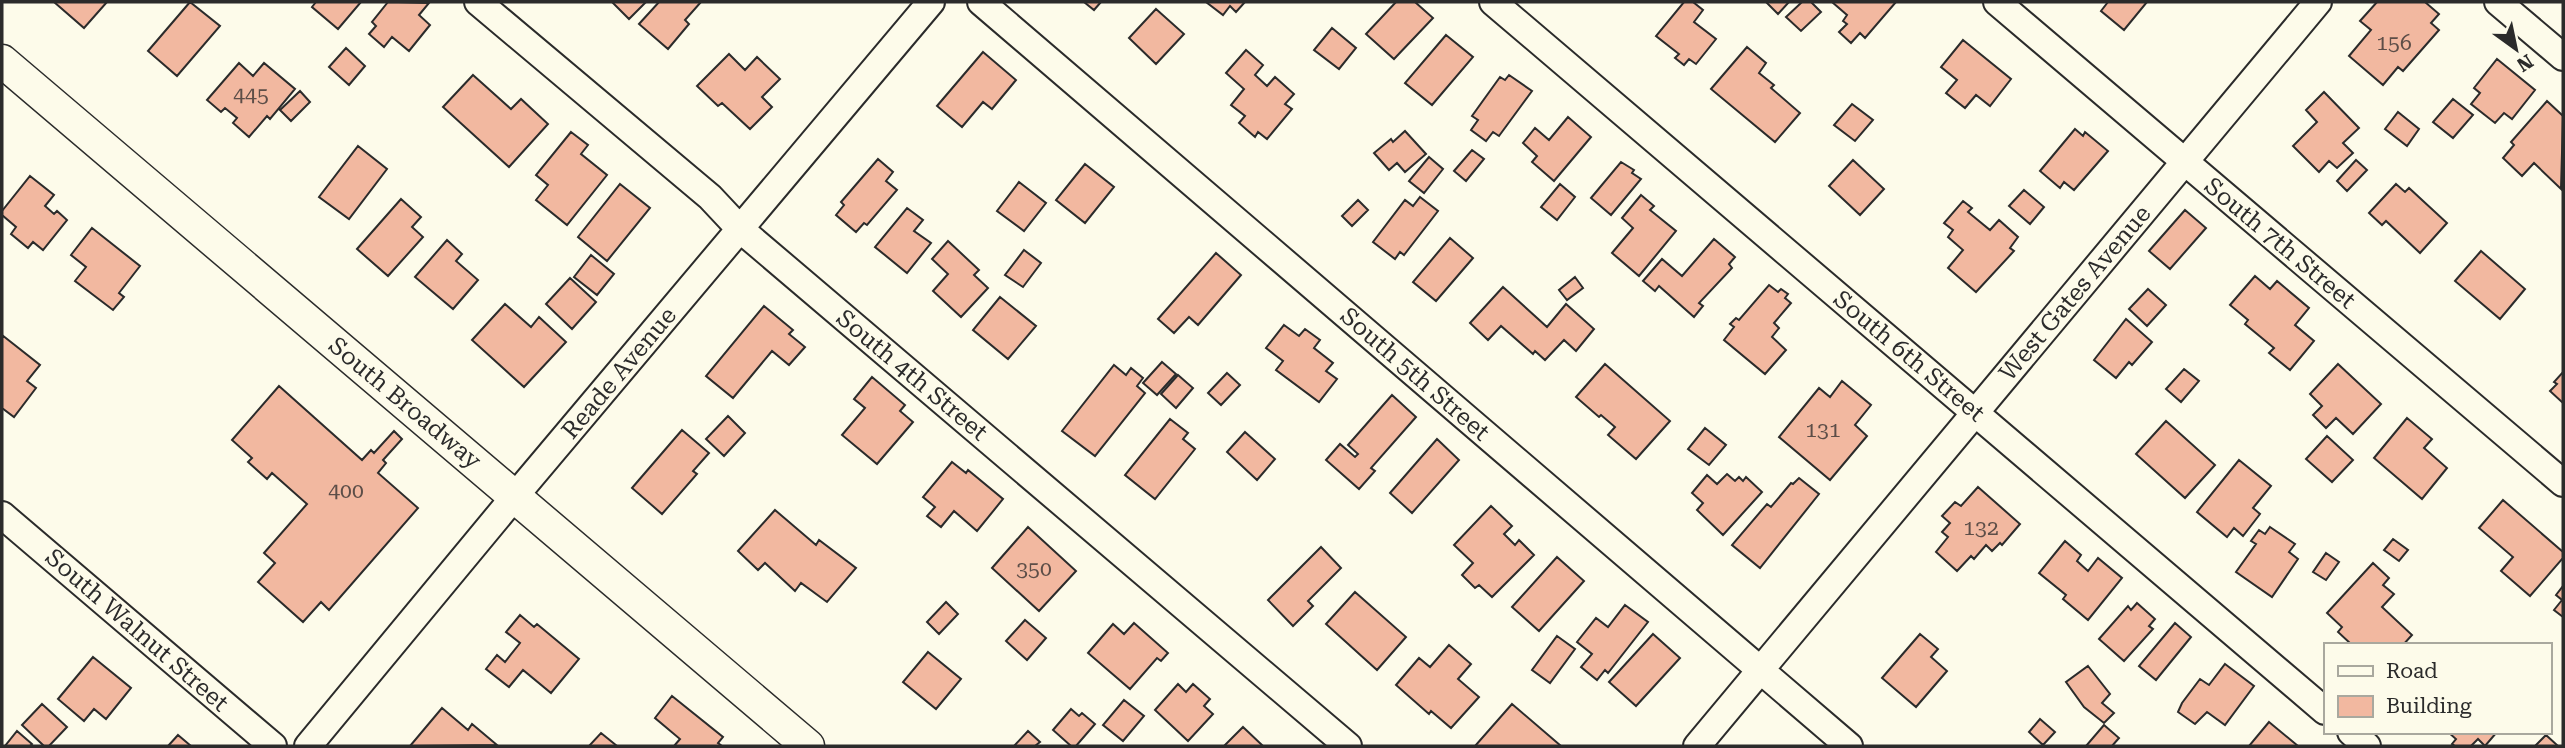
<svg xmlns="http://www.w3.org/2000/svg" width="2565" height="748" font-family="'Roboto Serif',serif">
  <style>
    .building { fill: #f2b8a0; stroke: #2b2b2b; stroke-width: 2 }
    .lines { fill: none; stroke-linecap: round; stroke-linejoin: round }
    .minor-casing { stroke: #2b2b2b; stroke-width: 30 }
    .tertiary-casing { stroke: #2b2b2b; stroke-width: 35 }
    .minor { stroke: #fdfbea; stroke-width: 26 }
    .tertiary { stroke: #fdfbea; stroke-width: 32 }
    .labels { text-anchor: middle; stroke-width: 5; stroke-linejoin: round; paint-order: stroke }
    .number-label { font-size: 21px; fill: #5d4e48 }
    .street-label { font-size: 24px; fill: #2b2b2b; stroke: #fdfbea }
  </style>
  <rect width="100%" height="100%" fill="#fdfbea"/>
  <path class="building" d="M54,2H107L84,28Z
    M190,2L220,26L177,76L148,51Z
    M316,2H361L338,29L312,7Z
    M388,2L429,3L419,15L430,25L409,51L392,37L384,47L369,34L376,26L372,22Z
    M612,2H646L629,19Z
    M659,2H701L685,20L689,24L668,49L639,24Z
    M1084,2H1101L1094,10Z
    M1206,2H1245L1236,12L1230,6L1223,15Z
    M1396,2H1415L1433,18L1394,59L1366,34Z
    M1684,2H1693L1703,10L1694,22L1716,39L1696,64L1689,59L1684,65L1675,58L1679,54L1656,36Z
    M1766,2H1789L1778,14Z
    M1802,2H1811L1821,12L1801,31L1786,17Z
    M1832,2H1896L1865,38L1860,33L1851,43L1839,32L1847,24L1843,21L1847,15Z
    M2108,2H2147L2124,30L2101,11Z
    M2377,2H2425L2439,14L2431,23L2439,30L2403,71L2398,67L2383,85L2349,56L2371,30L2360,21Z
    M1156,9L1184,34L1156,64L1129,38Z
    M1332,28L1356,48L1339,69L1314,50Z
    M1446,35L1473,57L1432,105L1405,83Z
    M1963,40L2011,79L1990,106L1976,95L1965,108L1946,93L1957,80L1941,67Z
    M1747,47L1766,63L1759,73L1774,85L1771,88L1800,113L1775,142L1711,89Z
    M346,48L365,66L349,85L329,67Z
    M1246,50L1263,65L1255,75L1267,86L1275,77L1294,94L1285,104L1292,109L1267,139L1258,132L1255,137L1239,123L1245,116L1231,105L1244,89L1226,73Z
    M983,52L1016,80L992,109L983,102L962,127L937,106Z
    M729,54L745,70L757,57L780,79L762,97L772,107L750,129L722,103L718,106L697,86Z
    M2497,59L2535,90L2512,119L2504,113L2495,123L2471,104L2480,93L2474,88Z
    M239,63L253,76L264,63L295,89L270,119L267,116L249,137L233,123L237,118L225,108L221,112L207,100Z
    M473,75L511,109L521,99L548,124L509,167L443,107Z
    M1509,75L1532,91L1499,136L1493,132L1486,141L1471,130L1478,120L1472,116L1500,77L1505,80Z
    M300,91L310,102L291,121L280,110Z
    M2324,92L2359,128L2343,143L2353,153L2337,168L2329,161L2319,172L2293,146L2317,122L2306,110Z
    M2453,99L2473,115L2453,138L2433,122Z
    M2547,101L2563,116L2561,189L2534,163L2522,176L2503,158L2514,145L2511,142Z
    M1852,104L1873,120L1855,141L1834,125Z
    M2398,112L2419,129L2407,146L2385,129Z
    M1568,117L1591,137L1554,181L1532,162L1537,156L1523,143L1535,128L1549,140Z
    M2075,129L2083,136L2085,132L2108,151L2074,190L2064,182L2060,188L2040,171Z
    M1405,131L1426,154L1405,172L1397,163L1389,170L1374,153L1391,139L1393,142Z
    M571,132L588,145L581,154L607,175L567,225L536,200L548,185L536,175Z
    M358,146L387,169L349,219L319,197Z
    M1472,150L1484,159L1466,181L1454,171Z
    M1429,157L1443,169L1424,193L1409,181Z
    M878,159L893,172L886,181L897,190L867,225L864,223L856,232L836,215L844,205L841,202Z
    M1853,160L1884,189L1860,215L1829,186Z
    M2356,160L2367,170L2347,191L2337,181Z
    M1621,162L1634,170L1632,173L1641,179L1611,215L1591,198Z
    M1085,164L1114,187L1085,223L1056,200Z
    M30,176L54,195L45,206L54,214L57,211L67,220L43,250L33,242L28,248L11,234L16,227L2,215V211Z
    M1019,182L1046,203L1024,231L997,211Z
    M620,184L650,208L607,261L578,237Z
    M1560,184L1575,197L1557,220L1541,207Z
    M2396,184L2405,192L2409,188L2447,223L2420,253L2386,221L2382,225L2369,213Z
    M2024,190L2044,207L2030,224L2009,206Z
    M1641,195L1654,206L1650,210L1676,231L1639,276L1612,253L1633,228L1622,218Z
    M1420,197L1438,211L1404,255L1400,252L1395,259L1373,242L1405,200L1413,206Z
    M401,199L421,217L412,227L423,237L388,276L357,249Z
    M1358,200L1368,210L1352,226L1342,216Z
    M1963,201L1972,208L1968,212L1990,230L1999,220L2018,237L2010,248L2014,251L1976,292L1948,268L1963,250L1948,237L1953,230L1944,223Z
    M907,208L923,220L914,231L931,243L907,273L875,247Z
    M2185,210L2206,228L2170,269L2149,251Z
    M92,228L140,266L119,293L124,297L113,310L75,281L86,267L71,255Z
    M1450,238L1473,258L1436,301L1413,282Z
    M1714,239L1735,257L1729,264L1732,268L1699,303L1703,306L1694,317L1659,286L1655,291L1643,281L1662,259L1682,276Z
    M447,240L462,254L456,261L478,280L453,309L415,277Z
    M948,241L979,270L974,275L988,288L961,317L933,291L948,274L932,259Z
    M1024,250L1041,263L1023,287L1005,275Z
    M2481,251L2525,289L2500,319L2455,281Z
    M1216,253L1241,275L1198,325L1189,317L1174,333L1158,319Z
    M591,255L614,274L597,295L574,277Z
    M2255,276L2270,289L2277,281L2309,308L2295,325L2314,341L2290,370L2269,353L2274,348L2245,324L2248,320L2230,305Z
    M1575,277L1583,288L1567,300L1559,290Z
    M570,278L596,302L572,329L546,304Z
    M1769,285L1778,292L1781,289L1788,294L1785,298L1791,303L1774,323L1779,328L1772,337L1786,350L1765,374L1724,340L1734,327L1730,324L1736,318L1739,320Z
    M1503,287L1547,327L1566,304L1594,329L1576,351L1564,340L1545,360L1535,351L1533,354L1501,326L1488,340L1470,323Z
    M2148,289L2166,305L2147,326L2129,309Z
    M1000,297L1036,326L1008,359L973,330Z
    M505,304L531,327L539,317L566,342L524,387L472,340Z
    M764,306L793,330L789,334L805,347L789,365L772,351L733,398L706,376Z
    M2126,319L2152,342L2132,365L2129,362L2116,378L2094,360Z
    M1284,325L1299,336L1305,329L1320,340L1314,348L1333,363L1326,371L1337,379L1319,402L1276,370L1283,361L1266,348Z
    M2,335L40,365L27,381L36,388L14,417L2,408Z
    M1162,362L1176,374L1157,395L1143,383Z
    M1605,364L1670,421L1636,459L1608,435L1615,427L1601,415L1599,417L1576,397Z
    M2338,364L2381,404L2353,434L2336,418L2326,428L2313,415L2322,406L2310,394Z
    M1114,365L1126,375L1131,368L1143,378L1137,386L1145,393L1095,456L1062,431Z
    M2184,369L2199,381L2181,402L2166,389Z
    M2563,372V403L2550,391L2557,384L2554,382Z
    M1227,373L1240,385L1221,405L1208,393Z
    M1178,375L1193,388L1176,408L1161,394Z
    M872,377L905,405L900,411L913,422L877,464L842,435L865,408L854,399Z
    M1842,381L1871,405L1855,425L1867,436L1830,480L1779,437L1819,388L1830,397Z
    M279,386L362,460L371,450L374,453L394,431L402,439L383,460L386,463L378,473L418,508L329,610L321,602L303,622L258,582L275,563L264,553L307,504L272,473L267,479L248,462L252,458L232,440Z
    M1392,395L1416,417L1371,468L1375,471L1359,489L1326,460L1340,444L1355,457L1358,454L1348,445Z
    M728,416L745,433L724,456L706,439Z
    M2407,418L2432,439L2424,448L2447,468L2422,499L2374,458Z
    M1170,419L1188,433L1183,439L1195,449L1155,499L1125,475Z
    M2166,421L2215,465L2185,498L2136,454Z
    M1705,428L1726,445L1709,465L1688,449Z
    M682,430L709,453L693,471L697,474L662,514L632,488Z
    M1245,432L1275,459L1257,480L1227,452Z
    M2327,436L2353,460L2332,482L2306,459Z
    M1437,439L1459,460L1412,513L1390,493Z
    M2239,460L2271,486L2253,508L2260,514L2243,536L2234,528L2227,537L2197,512Z
    M952,462L966,473L968,470L1003,499L977,531L954,511L941,527L927,516L935,507L923,497Z
    M1727,474L1735,481L1739,477L1743,481L1746,477L1762,492L1723,535L1697,510L1703,503L1692,493L1707,475L1717,484Z
    M1799,478L1819,494L1760,568L1732,545L1767,504L1771,507L1791,483L1793,484Z
    M1978,487L2020,524L2002,545L2000,543L1992,551L1986,545L1974,559L1971,556L1957,571L1936,552L1948,537L1942,532L1950,523L1942,516L1955,502L1961,506Z
    M2503,500L2563,552V558L2530,596L2501,571L2513,557L2479,528Z
    M1491,506L1512,526L1504,534L1515,545L1519,540L1534,555L1492,597L1479,585L1475,588L1462,575L1473,563L1454,545Z
    M775,510L816,545L819,540L856,568L827,602L801,583L795,591L765,563L758,570L738,551Z
    M1028,527L1076,571L1039,611L992,568Z
    M2270,527L2295,544L2289,552L2298,559L2272,597L2236,572L2256,544L2251,541L2259,530L2265,534Z
    M2393,539L2408,550L2399,561L2384,550Z
    M2065,541L2081,555L2077,561L2088,571L2098,558L2122,578L2088,620L2063,599L2066,595L2039,573Z
    M1321,547L1341,568L1308,601L1313,606L1293,626L1268,600Z
    M2326,553L2339,562L2326,580L2313,572Z
    M1557,557L1584,581L1539,631L1512,607Z
    M2373,563L2389,578L2383,585L2394,594L2382,607L2412,635L2403,645H2352L2338,632L2342,627L2327,613Z
    M2563,586V617L2554,610L2562,600L2556,595Z
    M1355,592L1406,637L1377,670L1326,624Z
    M946,602L958,614L939,634L927,622Z
    M2137,603L2155,619L2149,626L2153,629L2124,661L2099,639L2128,606L2131,610Z
    M1625,605L1648,622L1608,673L1605,670L1597,680L1581,667L1592,654L1577,642L1596,618L1608,627Z
    M520,615L534,627L537,624L579,659L551,693L523,670L509,687L486,669L497,655L505,662L520,643L506,632Z
    M1025,620L1046,638L1027,660L1006,641Z
    M1134,623L1168,653L1161,661L1157,658L1130,689L1088,653L1113,624L1124,634Z
    M2175,623L2191,637L2156,680L2139,666Z
    M1653,634L1680,658L1636,706L1609,682Z
    M1920,634L1938,649L1931,657L1947,671L1916,707L1882,678Z
    M1557,636L1575,649L1550,683L1532,670Z
    M1449,645L1471,664L1458,679L1479,697L1451,728L1431,711L1429,714L1396,685L1419,658L1430,667Z
    M928,652L961,679L936,709L903,682Z
    M93,657L131,688L106,719L94,709L84,721L58,699Z
    M2225,664L2254,686L2225,725L2207,712L2195,724L2178,712L2182,703L2200,679L2209,685Z
    M2088,666L2110,694L2102,703L2114,713L2104,723L2084,707L2066,682Z
    M1178,684L1186,692L1193,684L1210,699L1204,706L1213,714L1188,741L1155,710Z
    M672,696L723,737L718,743L722,746H674L680,739L655,718Z
    M1124,700L1144,716L1123,741L1103,725Z
    M42,704L67,727L49,746H44L22,725Z
    M1512,704L1561,746H1475Z
    M442,708L468,730L472,724L497,745L410,746Z
    M1071,709L1079,716L1082,713L1095,724L1076,746H1071L1053,730Z
    M2040,719L2055,732L2043,745L2029,732Z
    M2269,722L2298,746H2249Z
    M2104,725L2119,738L2112,746H2086Z
    M1243,727L1263,746H1224Z
    M17,731L32,744L30,746H5Z
    M1028,731L1040,742L1035,746H1014Z
    M2448,732H2497L2485,746L2478,739L2471,746H2455L2452,744L2456,739Z
    M601,733L617,746H589Z
    M178,735L191,746H168Z
    M2546,735L2558,746H2535Z"/>
  <g class="lines">
    <defs>
      <path id="minor" d="M478,2L710,197L740,229L1348,746
        M981,2L1849,746
        M1493,2L2325,711
        M1997,2L2563,483
        M2498,2L2563,57
        M2,515L273,746
        M2351,732L2367,746
        M308,746L515,496L931,2
        M1697,746L2318,2"/>
      <path id="tertiary" d="M2,61L808,746"/>
    </defs>
    <use href="#minor" class="minor-casing"/>
    <use href="#tertiary" class="tertiary-casing"/>
    <use href="#minor" class="minor"/>
    <use href="#tertiary" class="tertiary"/>
  </g>
  <g class="labels">
    <g class="number-label">
      <text x="2394" y="50">156</text>
      <text x="251" y="102">445</text>
      <text x="1823" y="437">131</text>
      <text x="346" y="498">400</text>
      <text x="1981" y="535">132</text>
      <text x="1034" y="576">350</text>
    </g>
    <g class="street-label">
      <text transform="translate(2280 243) rotate(40)" y="8">South 7th Street</text>
      <text transform="translate(2075 293) rotate(-50)" y="8">West Gates Avenue</text>
      <text transform="translate(1909 356) rotate(40)" y="8">South 6th Street</text>
      <text transform="translate(619 373) rotate(-50)" y="8">Reade Avenue</text>
      <text transform="translate(1415 374) rotate(41)" y="8">South 5th Street</text>
      <text transform="translate(912 375) rotate(40)" y="8">South 4th Street</text>
      <text transform="translate(405 403) rotate(40)" y="8">South Broadway</text>
      <text transform="translate(137 630) rotate(41)" y="8">South Walnut Street</text>
    </g>
  </g>
  <rect width="2565" height="748" fill="none" stroke="#2b2b2b" stroke-width="7"/>
  <rect x="2324" y="643" width="228" height="91" fill="#fdfbea" stroke="#a9a89e" stroke-width="2"/>
  <rect x="2338" y="666" width="35" height="10" fill="#fdfbea" stroke="#a9a89e" stroke-width="2"/>
  <text x="2386" y="678" font-size="21" fill="#2b2b2b">Road</text>
  <rect x="2338" y="696" width="35" height="21" fill="#f2b8a0" stroke="#a9a89e" stroke-width="2"/>
  <text x="2386" y="713" font-size="21" fill="#2b2b2b">Building</text>
  <g transform="translate(2516 49) rotate(147)" stroke="#fdfbea" stroke-width="5" paint-order="stroke">
  <path d="M0-5L12 26L0 18L-12 26Z" fill="#2b2b2b"/>
  <text y="-10" font-size="19" font-weight="bold" text-anchor="middle" fill="#2b2b2b">N</text>
  </g>
</svg>
